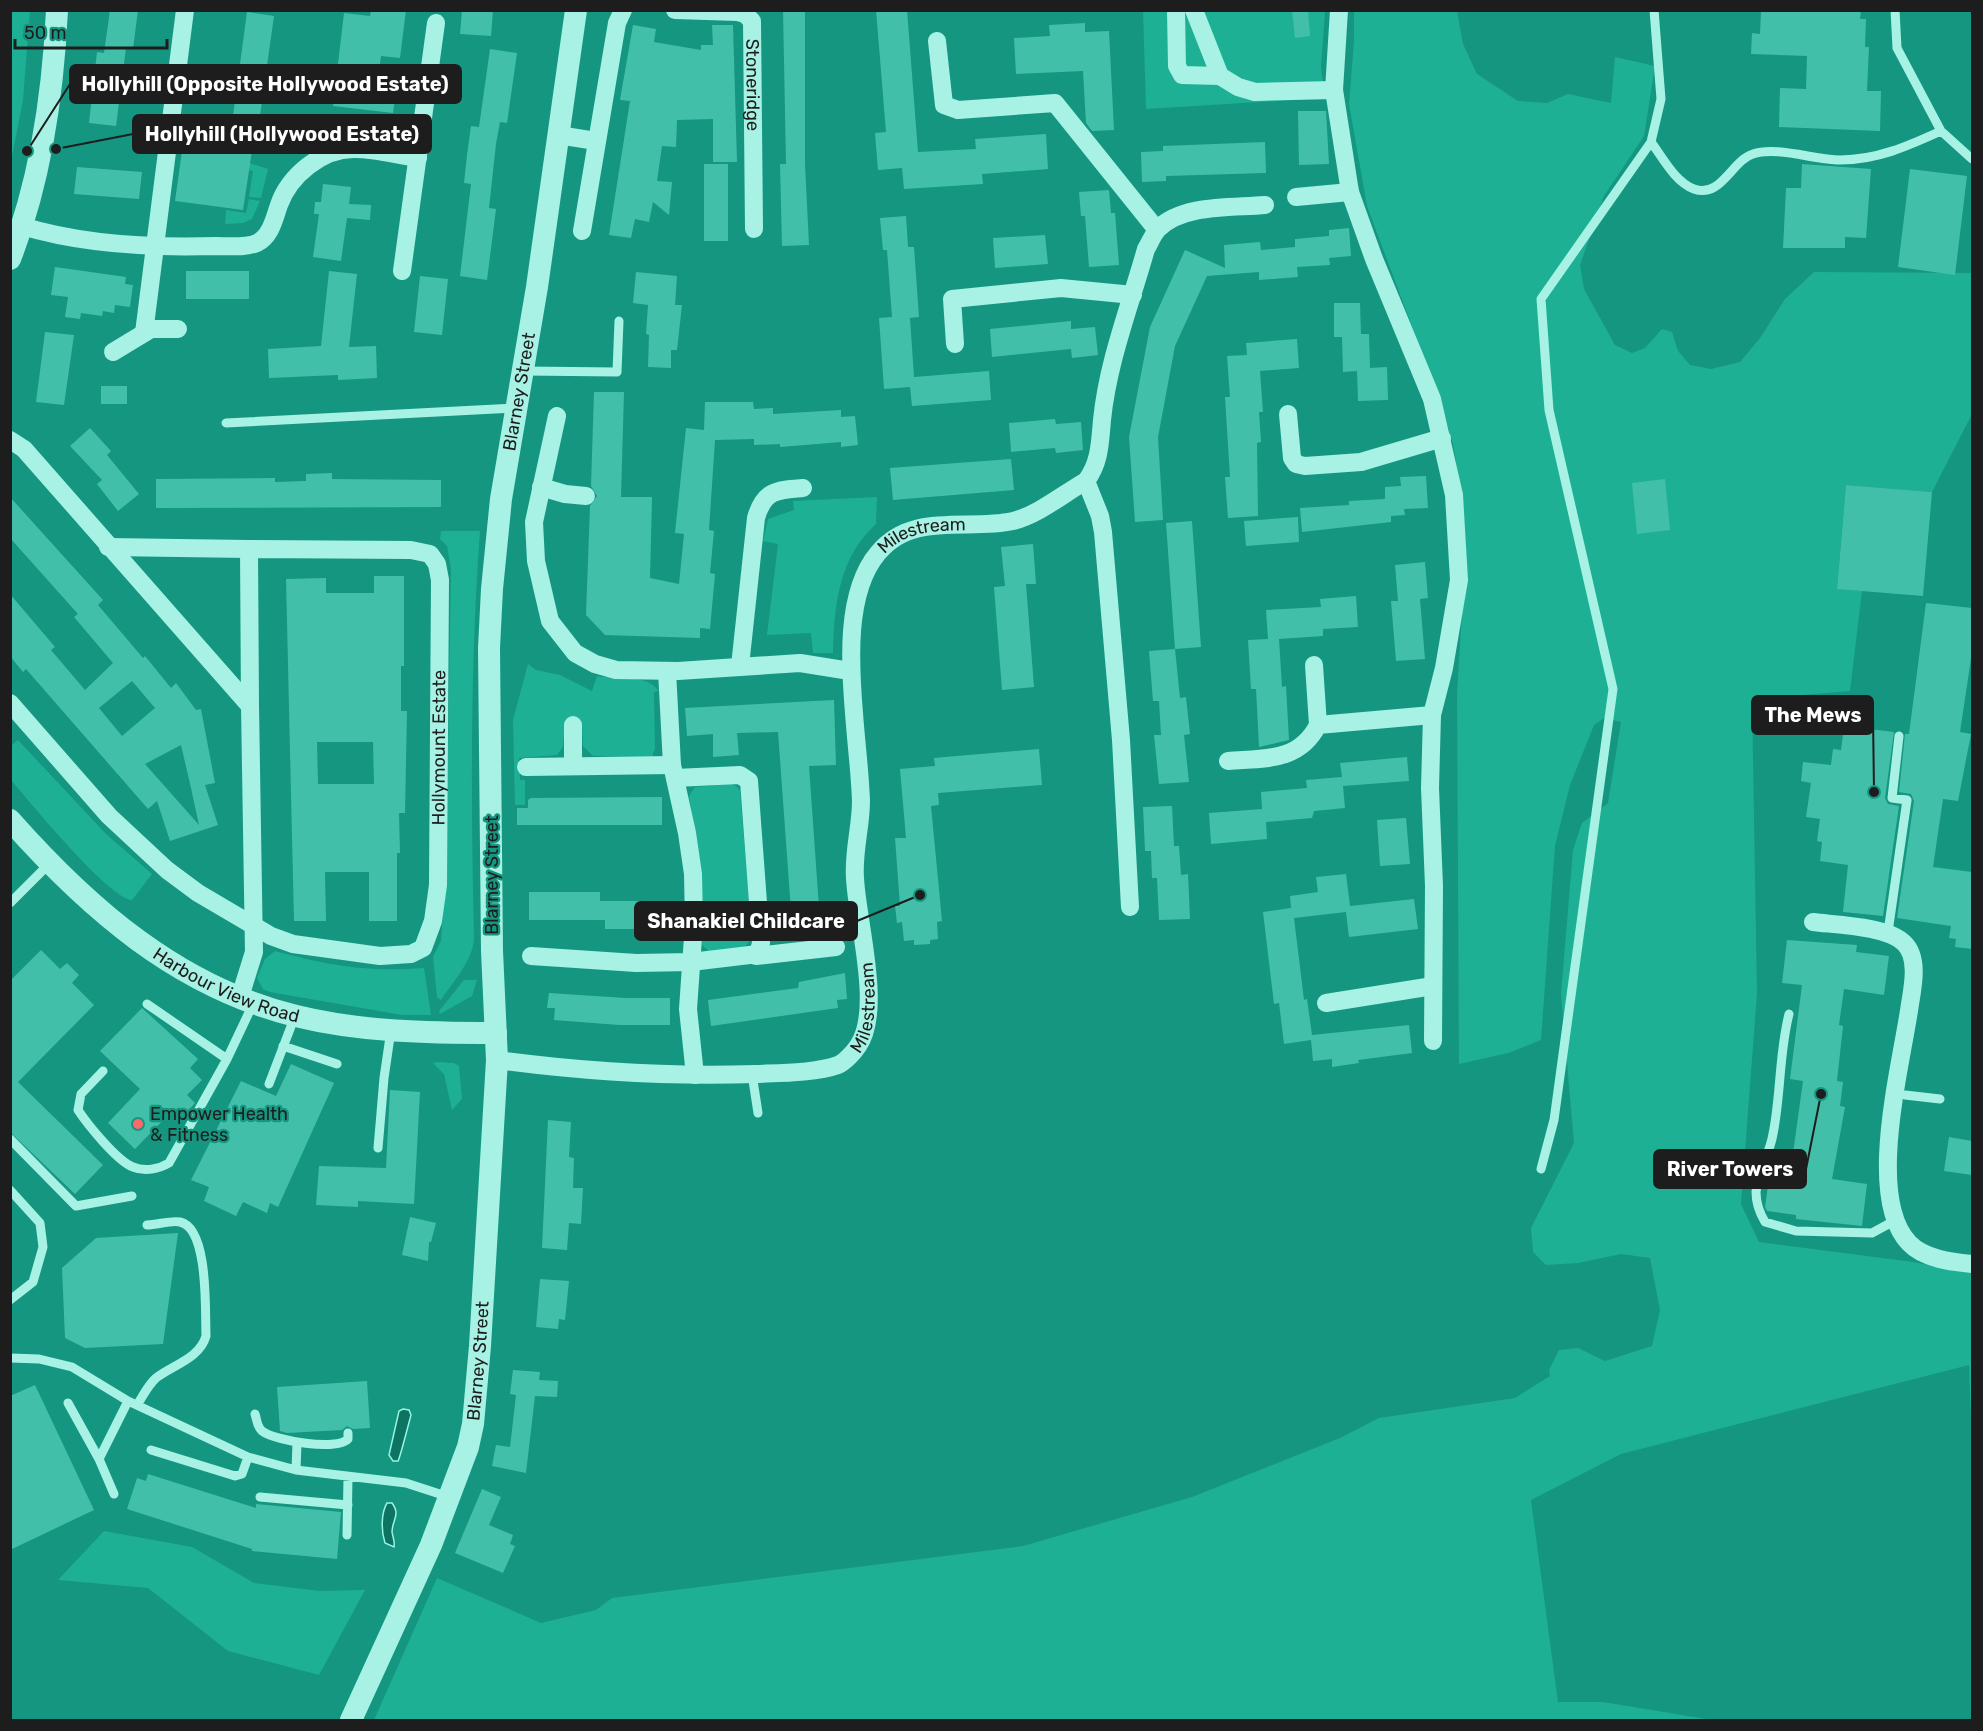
<svg xmlns="http://www.w3.org/2000/svg" width="1983" height="1731" font-family="Rubik,sans-serif">
  <style>
    .green { fill: #1db095 }
    .water { fill: #0d7362; stroke: #99f4e2; stroke-width: 1.5 }
    .building { fill: #42bfa9; fill-rule: evenodd }
    .lines { fill: none; stroke-linecap: round; stroke-linejoin: round }
    .service { stroke: #a7f2e4; stroke-width: 9 }
    .minor { stroke: #a7f2e4; stroke-width: 18 }
    .tertiary { stroke: #a7f2e4; stroke-width: 22 }
    .poi-dot { fill: #ff676b; stroke: #159680; stroke-width: 2 }
    .labels { text-anchor: middle; stroke-width: 4.5; stroke-linejoin: round; paint-order: stroke }
    .street-label { font-size: 18px; fill: #1d1d1d; stroke: #159680 }
    .poi-label { font-size: 18px; fill: #1d1d1d; stroke: #159680; text-anchor: start }
    .leader { fill: none; stroke: #1d1d1d; stroke-width: 2 }
    .callout-dot { fill: #1d1d1d; stroke: #159680; stroke-width: 2 }
    .callout { fill: #1d1d1d; stroke: #1d1d1d; stroke-width: 2 }
    .callout-label { font-size: 20px; text-anchor: middle; font-weight: bold; fill: #fff }
  </style>
  <rect width="100%" height="100%" fill="#159680"/>
  <path class="green" d="M11,10L30,11L23,100L11,162Z
    M1143,11H1325L1321,67L1325,98L1146,109Z
    M1354,11H1457L1463,44L1477,74L1518,101L1547,103L1568,94L1611,103L1615,57L1655,66L1644,136L1604,196L1580,265L1584,289L1615,345L1632,353L1645,348L1662,329L1672,332L1678,351L1690,365L1711,369L1740,362L1760,338L1785,299L1814,272L1972,273V414L1932,492L1846,485L1837,588L1862,591L1850,691L1752,699L1757,994L1741,1204L1759,1242L1913,1262L1972,1273V1449L1969,1365L1621,1454L1531,1500L1558,1702H1603L1712,1720H374L437,1578L541,1623L596,1610L612,1598L1023,1546L1192,1497L1340,1438L1379,1418L1515,1398L1550,1376L1549,1370L1559,1350L1578,1348L1605,1361L1652,1346L1660,1310L1650,1258L1621,1254L1578,1263L1546,1265L1533,1252L1531,1228L1574,1143L1561,994L1573,850L1582,823L1608,803L1621,722L1604,718L1594,725L1570,785L1555,846L1541,1040L1508,1053L1459,1064L1457,694L1466,546L1462,498L1453,444L1438,396L1367,206L1349,104L1354,41Z
    M249,163L268,169L261,198L249,197L253,171L248,170Z
    M249,199L260,201L252,219L243,223L225,224L226,210L246,213Z
    M877,497L876,524C839,558 834,604 833,653H813L811,633L767,635L778,544L763,541L768,519L794,510L793,501Z
    M441,531H480C470,667 471,804 474,940C472,961 453,982 441,1000L437,997L433,957L441,941L446,869L451,569L447,546L440,539Z
    M528,664L536,670L560,675L592,691L597,676C618,680 645,673 659,691L654,692L655,748L652,757L593,756L583,746L582,724H565L563,747L557,755L519,758L520,780H525V805H515L513,720Z
    M18,740L106,834L152,874L132,900C109,899 29,801 11,780V746Z
    M731,784L736,786L740,791L752,938L744,948L710,952L702,945V883L689,796L695,787Z
    M275,951C331,966 366,972 424,968L431,1015H402L270,992L263,989L257,978L265,959Z
    M464,980H477L472,996L440,1014L439,1011Z
    M439,1062L454,1063L459,1066L462,1099L452,1110L444,1074L433,1063Z
    M104,1531L192,1547L254,1583L320,1591L365,1590L319,1675L228,1651L148,1588L58,1580Z"/>
  <path class="water" d="M403,1409L409,1410L411,1415C409,1422 400,1458 398,1461H393L389,1455L399,1411Z
    M387,1503H392C401,1515 392,1520 392,1532C393,1538 395,1541 394,1547L385,1543C381,1531 381,1513 387,1503Z"/>
  <path class="building" d="M110,10H138L133,49L126,48L116,126L89,123L97,52L104,53Z
    M371,10H406L400,58L381,56L376,96L395,98L393,113L333,106L344,13L370,16Z
    M462,10H493L491,36L460,34Z
    M783,10H805V164L809,245L782,246L780,164H786Z
    M876,10H907L918,152L976,149L975,139L1046,134L1048,169L982,174L983,184L904,189L902,168L878,170L875,133L886,132Z
    M1292,10H1308L1310,36L1295,38Z
    M1761,10H1861L1860,19H1866L1865,47H1869L1867,91H1881L1880,131L1779,127L1780,88L1806,89L1807,56L1751,54L1752,33L1760,34Z
    M247,12L274,16L256,144H253L243,210L175,201L182,151L228,153Z
    M1085,23V32L1109,31L1114,130L1092,131L1086,123L1083,71L1016,74L1014,38L1050,36L1049,25Z
    M633,25L656,29L654,42L701,50V45H713L712,25H733L737,162H713V119L677,120L676,147L662,146L657,181L672,182L669,215L653,202L649,222L635,219L631,238L609,235L630,101L620,100Z
    M490,49L517,53L507,123L500,122L496,144L489,208L496,209L487,280L460,276L471,184L464,183L467,155L471,126L479,127Z
    M1298,111H1326L1329,164L1299,165Z
    M1265,142L1266,173L1166,176V181L1142,182L1141,152L1163,151V146Z
    M704,164H728V241H704Z
    M1802,164L1871,169L1866,238L1845,237V248H1783L1786,188H1801Z
    M77,167L142,172L139,199L74,194Z
    M1910,169L1967,176L1955,275L1898,267Z
    M323,184L351,187L349,204L371,205L370,220L347,218L341,261L313,257L319,214H314L315,202H321Z
    M1109,190L1111,213H1115L1119,265L1089,267L1085,216H1081L1079,192Z
    M906,216L908,247H914L919,317L910,318L914,377L989,371L991,400L912,406L910,387L884,389L879,318L892,317L887,250H883L880,218Z
    M1349,228L1351,256L1329,258L1330,265L1297,267L1298,277L1259,280V272L1207,276L1175,346L1158,437L1163,520L1135,522L1129,437L1150,327L1185,250L1225,268L1224,245L1260,242L1261,250L1295,247V239L1329,236V230Z
    M1045,235L1048,264L995,268L993,238Z
    M55,267L126,277L125,284L133,285L130,307L115,305L114,313L103,311L102,316L81,313L80,319L65,317L68,297L51,295Z
    M186,271H249V299H186Z
    M329,271L357,274L349,347L376,346L377,378L338,380V375L269,378L268,349L321,346Z
    M636,272L677,276L675,305H682L677,350H671V368L648,367L649,335L646,334L648,305L633,303Z
    M420,276L448,279L442,335L414,332Z
    M1334,303H1360L1361,334H1369L1370,368L1387,367L1388,400L1358,401L1357,371L1343,372L1342,337H1334Z
    M1071,321V329L1095,327L1098,355L1072,358L1071,349L992,357L990,329Z
    M45,332L74,335L64,405L36,402Z
    M1297,339L1299,368L1260,371L1263,412H1259L1261,442L1257,443L1258,516L1228,518L1225,477H1230L1225,397H1230L1227,356L1247,355L1246,343Z
    M101,386H127V404H101Z
    M594,392H624L621,497H652L650,578L679,584L684,534L675,533L686,428L704,430L705,402H753L754,409L773,408V414L841,410V417L855,416L858,445L841,447V442L780,447V444L754,445V439L715,440L709,530L714,531L710,573L715,574L710,629L700,628V638L605,635L586,615L590,506L597,496L591,486Z
    M1055,419L1056,424L1081,422L1083,450L1056,453L1055,448L1011,452L1009,423Z
    M90,428L111,451L107,455L139,494L118,511L97,484L102,480L70,446Z
    M1011,459L1014,490L893,500L890,468Z
    M332,473V479L441,480V507L156,508V479L275,478V482L306,481V474Z
    M1426,476L1428,508L1404,509L1405,515L1391,516V522L1302,532L1300,508L1349,505V501L1385,499V487L1401,486L1400,477Z
    M1665,479L1670,530L1637,534L1632,483Z
    M1846,485L1932,492L1923,596L1837,589Z
    M10,497L103,600L98,605L143,658L145,656L171,688L176,683L196,710L201,709L215,783L205,785L218,825L170,841L157,801L148,809L40,685L26,669L23,672L10,656V594L55,647L51,650L85,690L113,663L74,617L78,614L10,538ZM132,681L155,708L122,736L99,708ZM181,745L191,788L199,825L145,764Z
    M1298,517L1299,542L1246,546L1244,521Z
    M1192,521L1201,647L1175,649L1166,523Z
    M1033,544L1036,584H1026L1034,687L1002,690L994,587L1005,586L1001,547Z
    M1425,562L1428,598L1420,599L1425,659L1396,661L1391,601H1398L1395,565Z
    M374,576H404V666H401V711H407L405,813H399L400,853H397V921H369V872H325L326,921H294L286,579L326,578V593H374ZM317,742H373L374,784H318Z
    M1356,596L1358,627L1323,629V636L1279,639L1282,687L1286,686L1289,740L1259,747L1256,689H1251L1248,640L1268,639L1266,610L1321,607L1320,599Z
    M1926,603L1972,608V652L1960,732L1971,734L1958,801L1943,799L1933,867L1972,872V949L1955,947L1956,939L1949,938L1951,926L1897,918L1914,801L1911,794L1899,792L1905,734H1909Z
    M1175,649L1180,698L1186,697L1190,734L1184,735L1189,782L1159,784L1154,735H1161L1159,701H1153L1149,651Z
    M834,700L836,765L809,766L821,936L793,938L778,732L737,733L739,755L713,757V734L687,736L685,708Z
    M1845,719L1870,722L1869,729L1894,732L1885,798L1888,804L1899,806L1883,916L1843,912L1848,865L1820,861L1822,842L1817,841L1820,819L1806,817L1811,783L1801,781L1803,762L1831,765L1833,749L1841,750Z
    M1039,749L1042,785L938,793L939,805L931,806L942,921L937,922L938,939L930,940V944L914,945V940L904,941L902,922L897,923L895,906H900L895,838H906L900,769L935,766L934,758Z
    M1407,757L1409,781L1343,786L1345,808L1314,811L1312,818L1266,822L1267,839L1211,844L1209,813L1262,809L1261,792L1307,788L1306,780L1342,777L1340,763Z
    M662,797V825H517V808H528V800L531,798Z
    M1172,806L1174,846H1179L1181,875L1188,874L1190,919L1159,920L1157,878H1152L1151,851H1145L1143,807Z
    M1406,818L1410,864L1380,866L1377,820Z
    M1346,874L1350,906L1414,899L1418,929L1349,937L1346,912L1294,918L1304,1000L1307,999L1312,1035L1409,1025L1412,1053L1358,1060L1359,1063L1332,1067V1059L1313,1061L1311,1040L1284,1044L1279,1003L1274,1004L1263,912L1291,908L1290,896L1318,892L1316,877Z
    M529,892H600V901H676V929H605V920H529Z
    M1787,940L1857,945L1856,952L1889,956L1884,995L1844,989L1839,1025L1843,1026L1837,1081L1843,1082L1840,1106L1845,1107L1832,1179L1867,1184L1862,1226L1796,1219V1215L1767,1211L1765,1207L1770,1172L1790,1175L1803,1081L1790,1079L1802,985L1782,983Z
    M41,950L60,969L67,963L79,975L72,983L94,1005L18,1082L103,1165L75,1194L10,1132V981Z
    M845,973L847,999L837,1000L838,1008L711,1026L708,1000L798,988L799,982Z
    M549,993L625,998H670V1025H619L554,1020L555,1008H547Z
    M142,1008L198,1059L190,1068L202,1080L187,1095L195,1103L179,1121L170,1113L135,1149L108,1123L140,1089L100,1051Z
    M291,1064L334,1083L278,1207L270,1203L267,1213L243,1202L236,1216L204,1201L209,1187L191,1180L241,1081L276,1096Z
    M390,1090L420,1092L414,1204L358,1201V1207L316,1205L319,1166L386,1168Z
    M548,1120L571,1122L569,1157L574,1158L573,1188H583L581,1224L569,1223L567,1250L542,1248Z
    M1949,1137L1972,1141V1175L1944,1171Z
    M410,1217L436,1223L431,1242H429L428,1261L402,1255Z
    M178,1233L163,1344L85,1348L65,1338L62,1268L96,1238Z
    M540,1279L569,1281L565,1320L559,1319L558,1329L536,1327Z
    M513,1370L540,1372L539,1380L558,1381L557,1397L535,1396L526,1473L492,1466L496,1445L510,1447L516,1395L510,1394Z
    M367,1381L370,1428L353,1429L347,1426L342,1430L287,1433L280,1431L277,1387Z
    M35,1385L94,1510L10,1550V1396Z
    M148,1474L256,1508V1504L341,1512L337,1559L252,1551V1549L127,1509L137,1478L146,1481Z
    M482,1489L501,1497L489,1525L513,1535L510,1544L515,1546L503,1573L455,1553Z"/>
  <g class="lines">
    <path class="service" d="M1654,10L1661,99L1651,142C1663,158 1675,182 1694,189C1721,199 1732,160 1753,154C1776,146 1815,160 1840,160C1877,160 1908,146 1941,131L1897,48L1895,10
      M1941,131L1972,159
      M524,371L617,372L619,321
      M226,423L515,408
      M10,903L49,864
      M1888,932L1907,800L1892,798L1899,736
      M147,1004L227,1059L253,1004
      M1789,1014C1779,1053 1781,1094 1773,1134C1770,1153 1758,1172 1756,1192C1756,1204 1759,1212 1765,1222L1796,1231L1872,1233L1894,1221
      M283,1046L337,1064
      M103,1071L81,1094L78,1110C88,1125 117,1161 133,1167C145,1172 159,1169 169,1163L227,1059
      M752,1074L758,1113
      M269,1084L295,1016
      M1905,1095L1940,1099
      M10,1139L76,1206L132,1196
      M378,1148L384,1078L391,1030
      M1541,1169L1554,1120L1613,689L1549,410L1541,299L1651,142
      M10,1190L40,1223L43,1247L33,1282L10,1300
      M10,1358L39,1359L72,1367L128,1401L248,1457L296,1470L406,1483L449,1497
      M68,1403L99,1459L114,1494
      M137,1405C143,1396 148,1385 156,1378C173,1365 200,1358 206,1336C205,1312 209,1228 180,1222C171,1220 157,1225 147,1225
      M255,1414C257,1420 257,1427 262,1431C275,1441 337,1451 348,1439V1433
      M151,1450L235,1476L242,1474L248,1457
      M99,1459L128,1401
      M296,1470L297,1443
      M260,1497L348,1505
      M347,1535L348,1477"/>
    <g class="minor">
      <path id="s1" d="M675,10L738,12L745,14L752,21L754,229"/>
      <path d="M1176,10L1177,66L1182,75L1220,76L1238,87L1255,92L1334,90"/>
      <path d="M1194,10L1220,76"/>
      <path d="M1339,10L1334,90L1350,192L1374,259L1432,399L1454,495L1459,580L1444,668L1432,715L1430,788L1434,886L1433,1041"/>
      <path d="M937,41L944,105L958,110L1055,103L1157,230"/>
      <path d="M558,135L596,141"/>
      <path d="M1296,197L1350,192"/>
      <path d="M22,226C84,245 152,248 216,246C228,246 245,248 257,243C271,236 274,219 279,205C289,176 322,148 355,149C376,149 397,155 418,158"/>
      <path d="M582,231L617,23L623,10"/>
      <path d="M402,271L436,23"/>
      <path d="M144,333L185,10"/>
      <path d="M955,344L952,299L1061,288L1133,295"/>
      <path d="M113,352L151,329H178"/>
      <path d="M1288,414L1292,458L1296,464L1305,466L1361,462L1442,438"/>
      <path d="M557,416L534,522L536,561L550,621L575,653L595,664L616,670L678,671L800,663L850,671"/>
      <path d="M10,440L24,449L250,706L254,952L240,997"/>
      <path d="M1086,481L1100,516L1103,532L1121,740L1130,907"/>
      <path d="M541,487L565,494L586,496"/>
      <path d="M108,547L249,549"/>
      <path d="M1314,665L1318,725"/>
      <path d="M740,666L756,518C764,490 777,490 803,488"/>
      <path d="M667,671L672,765L687,833L693,874L694,923L688,1009L695,1075"/>
      <path id="s2" d="M10,703L109,816L167,870L198,893L271,936L293,944L380,956L411,954L423,948L433,921L438,885L440,580L437,564L430,554L411,550L249,549L250,706"/>
      <path d="M573,725V766"/>
      <path d="M1228,761C1265,758 1299,762 1318,725L1432,715"/>
      <path d="M526,767L672,765"/>
      <path d="M1813,922C1837,925 1887,926 1904,943C1919,957 1913,986 1910,1004C1902,1063 1865,1197 1909,1243C1924,1259 1952,1262 1972,1264"/>
      <path d="M531,956L636,963L691,962L758,954L761,943L749,781L740,775L675,778"/>
      <path d="M756,956L836,947"/>
      <path d="M1326,1003L1433,986"/>
      <path id="s3" d="M497,1060C586,1072 666,1077 756,1074C780,1073 816,1073 838,1065C845,1062 854,1052 858,1046C883,1010 857,922 855,878C853,852 861,827 861,801C860,772 856,742 854,713C850,665 845,592 878,553C912,511 968,531 1013,521C1038,515 1063,494 1086,481C1100,463 1100,442 1102,420C1108,361 1130,306 1146,249C1150,243 1153,234 1158,229C1182,204 1232,208 1265,205"/>
    </g>
    <g class="tertiary">
      <path d="M10,259C41,180 53,95 57,10"/>
      <path id="s4" d="M10,820C89,909 178,987 296,1016C361,1032 429,1033 496,1033"/>
      <path id="s5" d="M351,1720L431,1545L468,1447L473,1424L480,1346L497,1060L492,951L489,648L492,589L501,499L537,287L576,10"/>
    </g>
  </g>
  <circle class="poi-dot" cx="138" cy="1124" r="6"/>
  <g class="labels">
    <g class="street-label">
      <text dy="6" stroke="none"><textPath href="#s1" startOffset="144">Stoneridge</textPath></text>
      <text dy="6" stroke="none"><textPath href="#s5" startOffset="1356">Blarney Street</textPath></text>
      <text dy="6" stroke="none"><textPath href="#s3" startOffset="922">Milestream</textPath></text>
      <text dy="6" stroke="none"><textPath href="#s2" startOffset="711">Hollymount Estate</textPath></text>
      <text transform="translate(492 875) rotate(-90)" y="6">Blarney Street</text>
      <text dy="6" stroke="none"><textPath href="#s4" startOffset="276">Harbour View Road</textPath></text>
      <text dy="6" stroke="none"><textPath href="#s3" startOffset="410">Milestream</textPath></text>
      <text dy="6" stroke="none"><textPath href="#s5" startOffset="384">Blarney Street</textPath></text>
    </g>
    <g class="poi-label">
      <text x="150" y="1120">Empower Health<tspan x="150" dy="21">&amp; Fitness</tspan></text>
    </g>
  </g>
  <path class="leader" d="M27 151L70 84M56 149L133 134M1874 792L1873 715M920 895L857 921M1821 1094L1806 1169"/>
  <g class="callout-dot">
    <circle cx="27" cy="151" r="6"/>
    <circle cx="56" cy="149" r="6"/>
    <circle cx="1874" cy="792" r="6"/>
    <circle cx="920" cy="895" r="6"/>
    <circle cx="1821" cy="1094" r="6"/>
  </g>
  <g class="callout">
    <rect x="70" y="65" width="391" height="38" rx="6"/>
    <rect x="133" y="115" width="298" height="38" rx="6"/>
    <rect x="1752" y="696" width="121" height="38" rx="6"/>
    <rect x="635" y="902" width="222" height="38" rx="6"/>
    <rect x="1654" y="1150" width="152" height="38" rx="6"/>
  </g>
  <g class="callout-label">
    <text x="265" y="91">Hollyhill (Opposite Hollywood Estate)</text>
    <text x="282" y="141">Hollyhill (Hollywood Estate)</text>
    <text x="1813" y="722">The Mews</text>
    <text x="746" y="928">Shanakiel Childcare</text>
    <text x="1730" y="1176">River Towers</text>
  </g>
  <rect width="1983" height="1731" fill="none" stroke="#1d1d1d" stroke-width="24"/>
  <path d="M15 39v9h152v-9" fill="none" stroke="#1d1d1d" stroke-width="3"/>
  <text x="24" y="39" font-size="18" fill="#1d1d1d" stroke="#159680" stroke-width="4.5" paint-order="stroke">50 m</text>
</svg>
